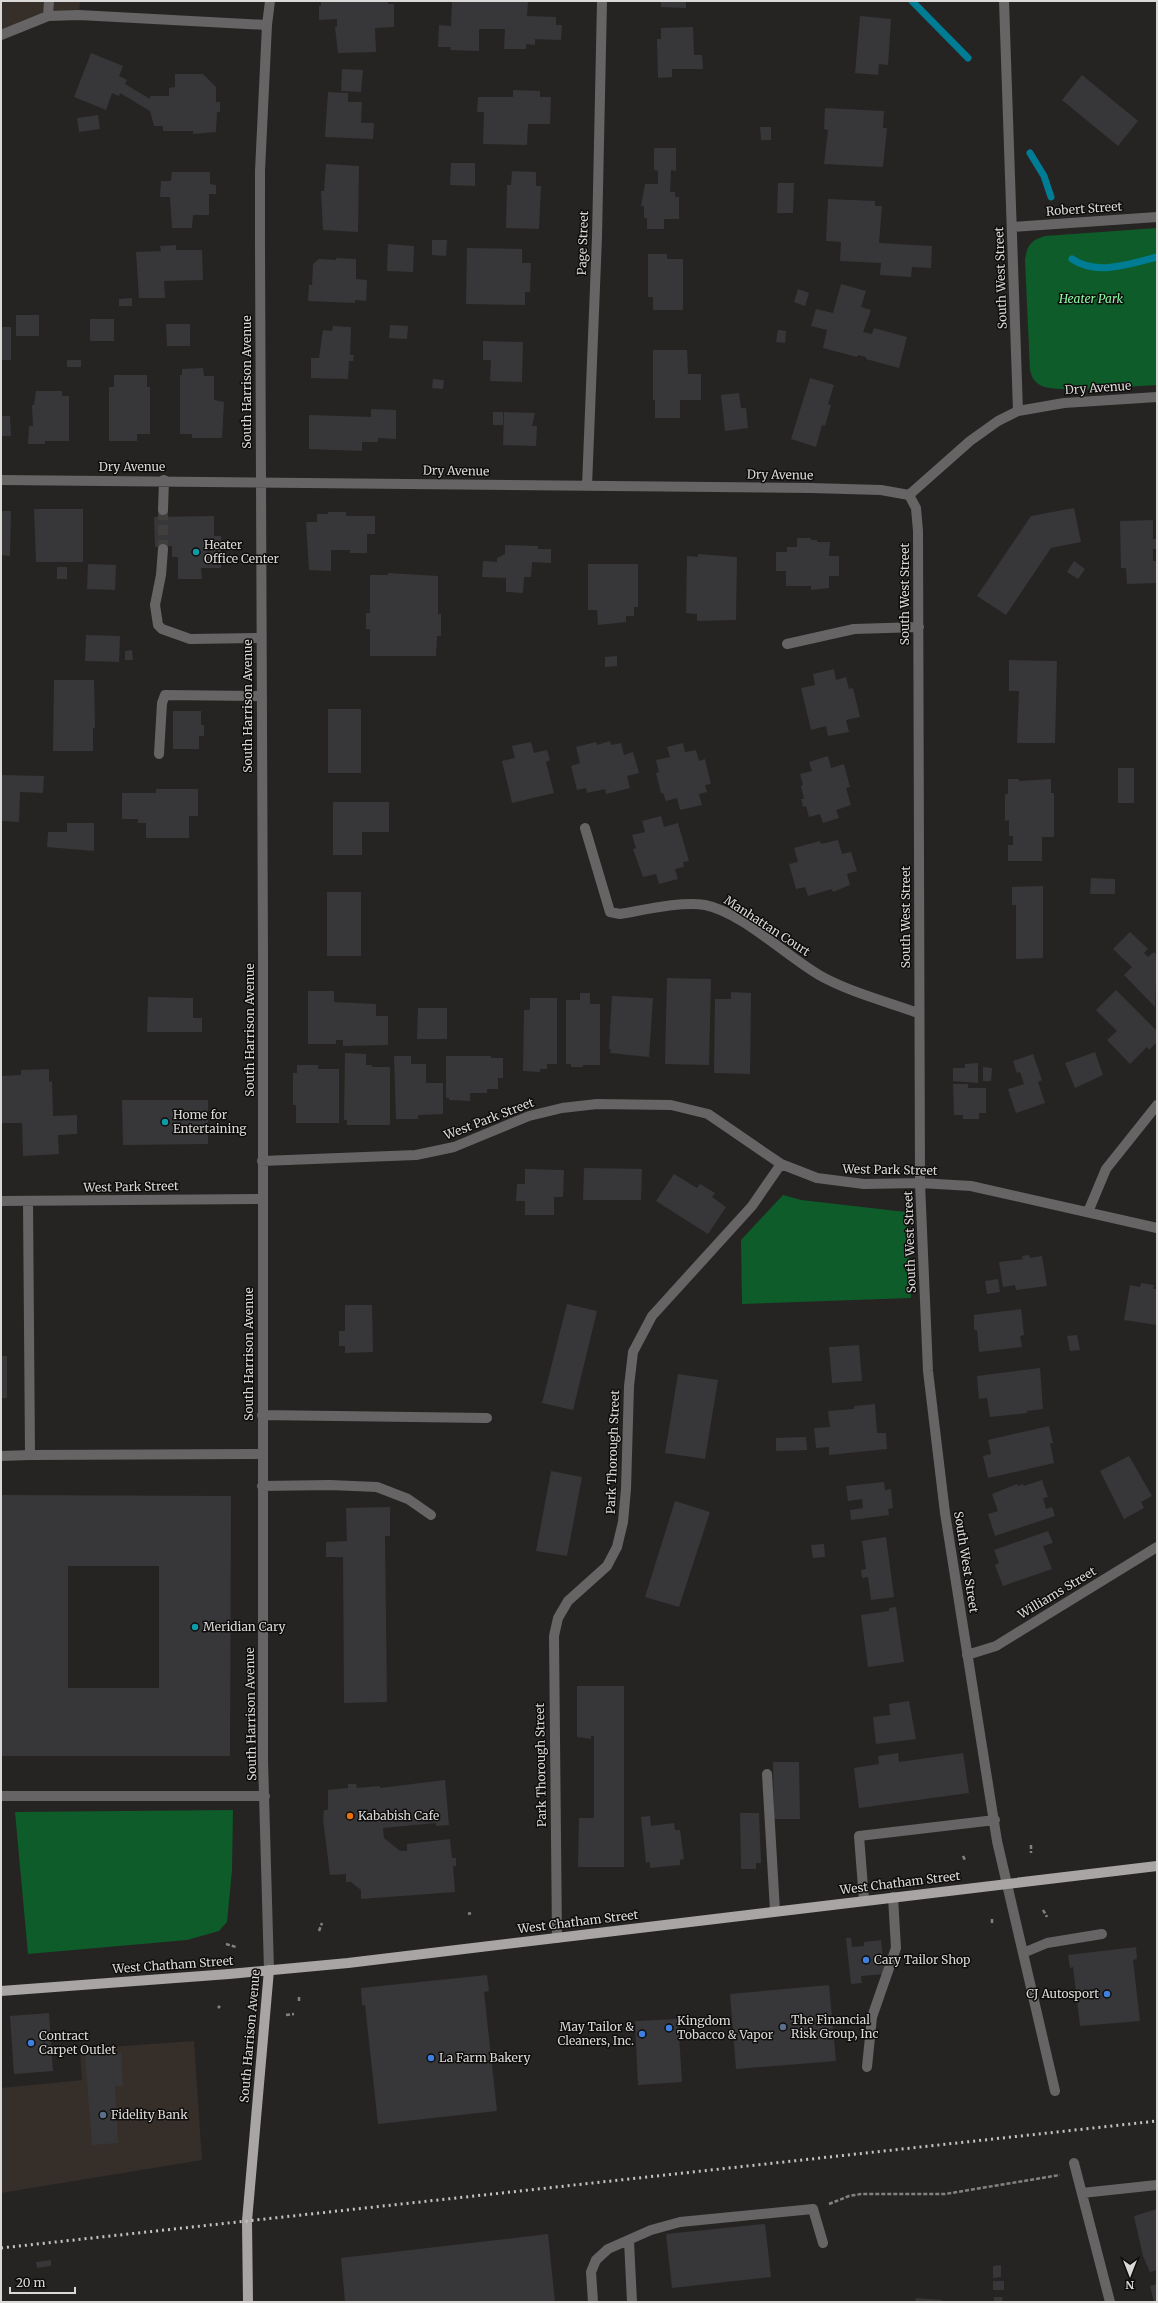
<svg xmlns="http://www.w3.org/2000/svg" width="1158" height="2303" font-family="Merriweather,serif">
  <style>
    .built { fill: #362e29 }
    .green { fill: #0d5c29 }
    .lines { fill: none; stroke-linecap: round; stroke-linejoin: round }
    .stream { stroke: #007d95; stroke-width: 7 }
    .building { fill: #373739; fill-rule: evenodd }
    .minor-tunnel { stroke: #413f3d; stroke-width: 10; stroke-dasharray: 10 5; stroke-linecap: butt }
    .path { stroke: #848280; stroke-width: 2.5; stroke-dasharray: 4 2; stroke-linecap: butt }
    .minor { stroke: #666464; stroke-width: 10 }
    .major { stroke: #a8a5a4; stroke-width: 10 }
    .rail { stroke: #c5c3c2; stroke-width: 3; stroke-dasharray: 2 4; stroke-linecap: butt }
    .culture-dot { fill: #0f9aa8; stroke: #0e0d0c; stroke-width: 1.5 }
    .food-dot { fill: #e8710a; stroke: #0e0d0c; stroke-width: 1.5 }
    .shop-dot { fill: #3f7fe0; stroke: #0e0d0c; stroke-width: 1.5 }
    .service-dot { fill: #5c6f8a; stroke: #0e0d0c; stroke-width: 1.5 }
    .labels { text-anchor: middle; stroke-width: 3; stroke-linejoin: round; paint-order: stroke }
    .street-label { font-size: 12px; fill: #dbd9d8; stroke: #0e0d0c }
    .park-label { font-size: 12px; font-style: italic; fill: #8cf8a5; stroke: #0e0d0c }
    .poi-label { font-size: 12px; fill: #dbd9d8; stroke: #0e0d0c; text-anchor: start }
  </style>
  <rect width="100%" height="100%" fill="#262422"/>
  <path class="built" d="M1,1H80L79,15L48,16L1,35Z
    M194,2041L202,2160L1,2193V2088L82,2080L80,2049Z"/>
  <path class="green" d="M1157,228V385C1131,386 1063,394 1042,386C1034,382 1032,378 1030,370L1025,260C1027,245 1031,240 1045,236Z
    M783,1195L801,1200L906,1212L911,1298L742,1304L741,1240Z
    M233,1810L232,1870L227,1922L219,1931L187,1940L28,1954L15,1812Z"/>
  <g class="lines">
    <path class="stream" d="M912,1L968,58
      M1030,153L1044,176L1051,197
      M1072,259C1097,276 1130,264 1157,257"/>
  </g>
  <path class="building" d="M321,1H388V4H394V27L375,28L376,52L338,53L335,27H337V19L319,20V6H321Z
    M452,1H528L527,16L556,17V25H562L561,40L535,39V45L526,44V49H504L505,29H479V51L450,50L451,47H438L439,25L451,26Z
    M661,1H686V8L661,7Z
    M860,16L891,19L888,65L879,64L878,75L855,73Z
    M693,27L694,55H702L703,69H672V77L658,78L657,39H661V28Z
    M91,53L123,66L119,76L127,80L125,84L150,99V96H169V88L175,87V74H203L216,87V102H220V112H217L216,132L193,134V131H163V126H154L150,111L120,93L119,96L112,93L106,110L74,97Z
    M342,69L363,70L361,92L341,91Z
    M1082,75L1138,121L1118,146L1062,100Z
    M513,90L540,91V97H551L550,124H528L527,145L483,144L484,112H477L478,97H513Z
    M328,92L348,93V102H362L361,123H374L373,139L325,137Z
    M825,108L884,111L883,128H887L883,167L824,164L828,130L824,129Z
    M98,115L100,129L79,132L77,118Z
    M760,127H771V140H761Z
    M654,148H676V171L671,170L670,192H675V197H679V219H664V229H647V218H644V206H641L645,184H658V171L654,170Z
    M451,163H475V186L450,185Z
    M326,164L359,166L358,232L323,230L321,191H324Z
    M512,171L536,172V186H541L539,229L506,228L507,185H511Z
    M172,172H210V184L216,185V194H209V215H193L192,228H172L170,197H160L161,181H171Z
    M778,183H794L793,213H777Z
    M828,199L875,201V206H882L879,243L932,246L931,268L912,267L911,277L880,275L881,263L840,261L841,242L826,241Z
    M432,240H447L446,256L432,255Z
    M388,244L414,246L413,272L387,271Z
    M176,245V250H202L203,280L164,281L165,298H139L136,252L161,251L160,246Z
    M467,248L522,249V263H531L530,292H525V305L466,304Z
    M648,254H667V259H683V310H653V297H648Z
    M336,258L356,259V279L367,280L366,301L355,300V303L308,301L309,285H312L313,264L319,259L336,260Z
    M841,284L866,291L861,307L871,310L863,332L872,334L874,328L907,337L899,368L866,359V357L858,355L857,357L823,348L827,330L811,326L816,309L833,313Z
    M798,289L809,293L805,306L794,302Z
    M132,298V306H119V299Z
    M16,315H39V336H16Z
    M90,319H114V341H90Z
    M166,324H190V346H167Z
    M390,325L408,326L407,339L389,338Z
    M333,326L351,327L350,355H354L353,361H349L348,379L311,378V358H319L323,330L332,331Z
    M1,327H11V360H1Z
    M778,330L786,331L785,343L776,342Z
    M483,341L523,342L522,382L490,381L491,360H483Z
    M653,350H687L688,374H701V400H680V418H655V400H653Z
    M67,360H81V367H67Z
    M203,368L204,376H214V400L224,402L222,438H192V434H180V375H182V369Z
    M114,375H147V387H150V434H137V441H109V387H114Z
    M810,378L834,385L828,404L831,405L825,426L822,425L816,447L791,439Z
    M433,379L444,380L443,389L432,388Z
    M36,391H62V396H69V441H45V444H28L29,426H33L32,405H34Z
    M739,393L741,408H746L748,428L725,431L721,395Z
    M371,409L396,410V439L378,438V442H362V451L309,449V415L371,417Z
    M493,412H503V425H493Z
    M504,412L535,413L532,426H537L536,446L503,445Z
    M1,416H10L11,436H1Z
    M1074,508L1081,542L1051,548L1006,615L977,596L1031,516Z
    M34,509H83V562H36Z
    M1,511H11L10,556L1,555Z
    M328,512H346V516H375V534H367V553H350V550H331V571L309,570L306,522H317V514H328Z
    M214,516V536H221V568H201L202,579H178V557H172V546L155,547L154,517Z
    M1153,520V539H1157V549H1153V561H1157V583L1127,584L1126,568H1121L1120,521Z
    M797,538H811V540H817V542H830L829,556H839V576H829V588L811,590V586H786V571H776V552H787V547H797Z
    M505,545L538,546V549H551V563L532,562L531,577H524L523,593L506,592V578L482,577L483,561L497,562V558L505,554Z
    M698,554L737,557L736,620L697,621V614L686,613L687,556L698,557Z
    M1074,561L1085,569L1078,579L1067,572Z
    M88,564L116,565L115,590L87,589Z
    M588,564H638V607H634V616H626V622L598,625L597,610H588Z
    M57,567H67V579H57Z
    M388,573L438,576V614H441V636H437L436,656H370V629H366V613H370V575H388Z
    M86,635L120,636L119,662L85,661Z
    M132,650L133,660H125V651Z
    M617,656V666L605,667V657Z
    M1009,660L1057,661L1055,743H1017L1019,691H1009Z
    M834,669L836,680L846,677L849,689L853,688L860,717L846,720L849,732L828,736L826,726L811,730L801,688L815,685L813,674Z
    M54,680H94L95,728H93V751H53Z
    M328,709H361V773H328Z
    M173,711H201V725H204V736H199V749H173Z
    M610,741L611,745L621,743L624,755L633,752L639,773L627,776L630,788L606,794L605,789L587,793L586,788L577,790L571,766L580,763L576,747L596,742L597,745Z
    M531,742L534,753L547,750L550,760L546,762L554,793L512,803L502,761L515,758L512,746Z
    M683,743L685,752L696,750L699,761L705,759L711,784L705,785L707,792L699,794L702,805L680,810L677,798L666,801L663,793H661L656,773L659,772L656,760L670,757L667,747Z
    M828,756L831,768L844,764L850,787L846,788L851,805L836,810L839,818L823,823L820,814L809,817L806,806L803,807L801,799H804L801,786L803,785L800,774L812,771L809,762Z
    M1118,768H1134V803H1118Z
    M1,775L44,776L43,793L20,792L19,822L1,821Z
    M1008,779H1019V781L1051,779V793H1054V837H1042V861H1008V845H1013V836H1009V820L1005,821V794H1008Z
    M156,789H198V816H189V838H146V823H138V819H122V793H156Z
    M333,802H389V832H362V855H333Z
    M661,816L664,827L678,823L689,861L683,862L684,867L675,869L678,879L659,884L656,874L643,877L633,849L636,848L632,835L645,832L642,821Z
    M67,823H94V851L47,847L48,832H67Z
    M838,840L842,854L851,852L857,871L847,874L850,885L833,892L832,889L808,896L805,887L796,889L789,864L798,862L794,848L820,841L821,844Z
    M1091,878L1115,879V894H1090Z
    M1043,886V958L1016,959V905H1012V887Z
    M327,892H361V956H327Z
    M1130,932L1148,949L1144,953L1148,957L1154,952L1157,956L1155,1007L1124,975L1132,967L1113,949Z
    M667,978L711,979L709,1065L665,1064Z
    M1116,990L1157,1031V1042L1149,1050L1147,1047L1130,1064L1107,1040L1117,1031L1096,1010Z
    M308,991H334V1002L376,1004V1016H388V1045L343,1046V1040H336V1044H308Z
    M731,992L751,993L750,1074L714,1073L715,999H731Z
    M580,993H590V1004H600V1065H583V1067H571V1064H566V1000H580Z
    M612,996L653,998L649,1057L610,1053L611,1049H609Z
    M148,997L193,998V1018H202V1032H147Z
    M530,998H557V1064H547V1069H540V1072L523,1071L524,1010H530Z
    M418,1008H447V1039H417Z
    M1095,1052L1103,1075L1075,1088L1065,1063Z
    M345,1053L366,1054V1065H372V1067H390V1125H347V1120H344Z
    M1033,1054L1042,1080L1038,1082L1045,1103L1016,1113L1008,1089L1024,1084L1020,1072L1017,1073L1013,1061Z
    M394,1056H411V1064H426V1083H443V1114L418,1115V1119H396Z
    M446,1056H491V1058H503V1078H498V1089H487V1093H470V1101L449,1100V1098H446Z
    M978,1063V1083L953,1081V1068H965V1064Z
    M297,1065H318V1069H339V1123H296V1105H293V1073H297Z
    M983,1067L992,1068L991,1081H983Z
    M49,1069V1082L52,1081L53,1116L77,1115V1134L58,1135L59,1154L23,1156L22,1123H1V1076L21,1075V1070Z
    M953,1084H968V1088H986V1113H979V1119H963V1115H954Z
    M122,1100H208V1144L123,1145Z
    M584,1168L642,1169L641,1200H583Z
    M525,1169L564,1170L563,1197H554V1215H525V1201H516L517,1184H525Z
    M674,1174L697,1188L700,1184L715,1193L712,1197L726,1207L708,1234L656,1201Z
    M1029,1255L1030,1258L1042,1256L1047,1286L1016,1290L1015,1285L1003,1287L999,1262L1023,1259L1022,1256Z
    M998,1279L1000,1292L987,1294L985,1281Z
    M1141,1283L1154,1285L1153,1289H1157V1325L1124,1320L1130,1285L1140,1287Z
    M567,1304L597,1311L573,1410L542,1403Z
    M345,1305H372L373,1352L345,1353V1346H339V1331H345Z
    M1021,1309L1024,1335L1020,1336L1022,1347L979,1352L977,1330H974V1315Z
    M1077,1335L1080,1350L1070,1351L1067,1336Z
    M859,1345L862,1381L832,1383L829,1347Z
    M1,1356H7V1398H1Z
    M1040,1368L1043,1409L1027,1411V1413L990,1417L987,1398L979,1399L977,1376Z
    M678,1374L718,1380L705,1459L665,1453Z
    M875,1404L877,1433H886L887,1449L829,1455V1447L816,1448L814,1428L830,1427L828,1411L854,1409V1406Z
    M1049,1426L1053,1443H1050L1054,1463L988,1478L983,1456L991,1454L988,1440Z
    M806,1437L807,1450L776,1451V1438Z
    M1129,1456L1152,1496L1141,1502L1144,1508L1124,1519L1100,1471Z
    M551,1471L582,1477L567,1556L536,1551Z
    M1042,1480L1048,1497L1043,1498L1046,1509L1052,1507L1055,1516L995,1536L988,1514L998,1511L992,1494L1017,1484L1018,1486L1023,1484L1024,1486Z
    M884,1482L885,1490L891,1489L893,1508L888,1509L889,1515L851,1520L850,1510L863,1508L862,1499L848,1501L846,1486Z
    M1,1495L231,1496L230,1756H1ZM68,1566H159V1688H68Z
    M675,1501L710,1512L679,1607L645,1597Z
    M390,1507V1536H385L387,1702L344,1703L343,1557H326V1542L347,1541L346,1508Z
    M1048,1531L1053,1543L1043,1546L1052,1569L1003,1586L995,1565L999,1563L994,1550Z
    M886,1537L894,1597L871,1600L868,1577L862,1578L861,1570L866,1569L862,1541Z
    M824,1544L825,1557L813,1558L811,1545Z
    M896,1607L904,1662L868,1667L861,1615L889,1611V1608Z
    M577,1686H624V1867H578L579,1818H594V1736H591V1739L577,1737Z
    M909,1701L916,1739L876,1744L873,1717L890,1715L889,1704Z
    M898,1753L899,1762L963,1753L969,1793L859,1808L854,1768L879,1764L878,1756Z
    M773,1762H799L800,1819H774Z
    M445,1780L449,1825L436,1826V1823L383,1828L384,1838L400,1851H407V1844L450,1839L452,1858H456V1866H453L455,1892L361,1899V1890L351,1882H346V1874L330,1875L323,1819L324,1810H328V1790L348,1788V1784H356L357,1788L380,1786V1788Z
    M740,1813H759L761,1863H756V1869H741Z
    M650,1816L651,1826L674,1823L675,1830H680L684,1859L680,1860V1865L650,1868V1862L646,1863L641,1817Z
    M846,1938H851L852,1947L864,1946V1942L881,1940L885,1974L861,1976L862,1983L851,1984Z
    M1136,1947L1137,1959L1133,1960L1140,2021L1080,2026L1073,1967L1070,1968L1068,1955Z
    M487,1975L489,1991L484,1992L497,2111L378,2124L365,2005H362L361,1988Z
    M829,1985L836,2061L736,2069L730,1994Z
    M49,2013L53,2071L14,2074L10,2016Z
    M678,2019L682,2082L638,2085L635,2021Z
    M121,2053L123,2086H115L118,2143L92,2145L85,2055Z
    M1157,2209V2270L1150,2272L1143,2256L1134,2216Z
    M765,2224L771,2277L672,2288L666,2234Z
    M548,2234L555,2302H345L341,2258Z
    M51,2260V2266L37,2268L36,2262Z
    M1001,2265V2277L993,2278V2266Z
    M993,2281H1004V2290H993Z
    M1157,2284V2302H1154L1150,2286Z
    M994,2297H1002L1003,2302H994Z
    M916,2298L942,2300V2302H915Z"/>
  <g class="lines">
    <path class="minor-tunnel" d="M163,510V549"/>
    <path class="path" d="M1031,1845V1853
      M963,1856L965,1860
      M1043,1910L1047,1917
      M468,1914L471,1913
      M992,1919V1923
      M319,1931L322,1923
      M226,1944L236,1947
      M299,1997V2001
      M218,2008L220,2006
      M286,2015L294,2014
      M829,2204L849,2196L861,2194H945L1060,2175"/>
    <path class="minor" d="M1004,1L1018,411
      M48,16L49,1
      M1,35L48,16L79,15L267,25
      M1012,227L1157,217
      M1,480L811,488L881,490L909,495
      M587,486L597,237L602,1
      M909,495L916,508L918,531L920,1183L928,1371L945,1513L997,1841L1055,2091
      M909,495L970,441L998,421L1018,411L1064,403L1157,397
      M163,510L164,480
      M163,549L161,575L155,605L158,625L162,629L190,639L261,638
      M787,644L854,629L919,627
      M159,754L162,703L165,695L261,696
      M585,828L610,912L620,914C644,910 681,901 705,905C741,912 785,955 819,975C849,992 885,1001 918,1013
      M262,1161L416,1155L454,1147L529,1116L562,1108L597,1104L671,1105L708,1114L781,1164L817,1178L864,1184L920,1183L971,1186L1157,1228
      M1,1201L262,1199
      M1088,1212L1106,1169L1157,1105
      M262,1415L487,1418
      M30,1455L262,1454
      M1,1456L30,1455L28,1201
      M262,1486L330,1485L377,1487L408,1499L431,1515
      M967,1655L996,1646L1157,1547
      M767,1774L775,1911
      M1,1796H265
      M864,1900L859,1836L995,1820
      M557,1938L554,1636L558,1618L568,1601L607,1566L617,1547L623,1522L626,1489L629,1386L633,1352L652,1316L752,1206L781,1164
      M1023,1953L1047,1943L1102,1934
      M269,1970L263,1760V959L260,246V171L267,25L270,1
      M867,2067L872,2017L896,1948L893,1897
      M1074,2163L1110,2302
      M1082,2193L1157,2185
      M629,2241L632,2302
      M593,2302L591,2272L596,2260L608,2249L651,2230L680,2222L813,2209L823,2243"/>
    <path class="major" d="M1,1991L229,1974L348,1963L1157,1866
      M248,2302L247,2221L269,1970"/>
    <path class="rail" d="M1,2248L1157,2121"/>
  </g>
  <g class="culture-dot">
    <circle cx="196" cy="552" r="4"/>
    <circle cx="165" cy="1122" r="4"/>
    <circle cx="195" cy="1627" r="4"/>
  </g>
  <circle class="food-dot" cx="350" cy="1816" r="4"/>
  <g class="shop-dot">
    <circle cx="866" cy="1960" r="4"/>
    <circle cx="1107" cy="1994" r="4"/>
    <circle cx="669" cy="2028" r="4"/>
    <circle cx="642" cy="2034" r="4"/>
    <circle cx="31" cy="2043" r="4"/>
    <circle cx="431" cy="2058" r="4"/>
  </g>
  <g class="service-dot">
    <circle cx="783" cy="2027" r="4"/>
    <circle cx="103" cy="2115" r="4"/>
  </g>
  <g class="labels">
    <g class="street-label">
      <text transform="translate(1084 209) rotate(-4)" y="4">Robert Street</text>
      <text transform="translate(583 243) rotate(-88)" y="4">Page Street</text>
      <text transform="translate(1001 278) rotate(-92)" y="4">South West Street</text>
      <text transform="translate(247 382) rotate(-90)" y="4">South Harrison Avenue</text>
      <text transform="translate(1098 388) rotate(-4)" y="4">Dry Avenue</text>
      <text x="132" y="471">Dry Avenue</text>
      <text transform="translate(456 471) rotate(1)" y="4">Dry Avenue</text>
      <text transform="translate(780 475) rotate(1)" y="4">Dry Avenue</text>
      <text transform="translate(905 594) rotate(-90)" y="4">South West Street</text>
      <text transform="translate(248 706) rotate(-90)" y="4">South Harrison Avenue</text>
      <text transform="translate(906 917) rotate(-90)" y="4">South West Street</text>
      <text transform="translate(767 926) rotate(33)" y="4">Manhattan Court</text>
      <text transform="translate(250 1030) rotate(-90)" y="4">South Harrison Avenue</text>
      <text transform="translate(489 1119) rotate(-21)" y="4">West Park Street</text>
      <text transform="translate(890 1170) rotate(1)" y="4">West Park Street</text>
      <text transform="translate(131 1187) rotate(-1)" y="4">West Park Street</text>
      <text transform="translate(910 1242) rotate(-92)" y="4">South West Street</text>
      <text transform="translate(249 1354) rotate(-90)" y="4">South Harrison Avenue</text>
      <text transform="translate(613 1452) rotate(-88)" y="4">Park Thorough Street</text>
      <text transform="translate(966 1562) rotate(81)" y="4">South West Street</text>
      <text transform="translate(1057 1593) rotate(-31)" y="4">Williams Street</text>
      <text transform="translate(251 1714) rotate(-91)" y="4">South Harrison Avenue</text>
      <text transform="translate(541 1765) rotate(-91)" y="4">Park Thorough Street</text>
      <text transform="translate(900 1883) rotate(-7)" y="4">West Chatham Street</text>
      <text transform="translate(578 1922) rotate(-7)" y="4">West Chatham Street</text>
      <text transform="translate(173 1965) rotate(-4)" y="4">West Chatham Street</text>
      <text transform="translate(250 2036) rotate(-85)" y="4">South Harrison Avenue</text>
    </g>
    <g class="park-label">
      <text x="1091" y="303">Heater Park</text>
    </g>
    <g class="poi-label">
      <text x="204" y="549">Heater<tspan x="204" dy="14">Office Center</tspan></text>
      <text x="173" y="1119">Home for<tspan x="173" dy="14">Entertaining</tspan></text>
      <text x="203" y="1631">Meridian Cary</text>
      <text x="358" y="1820">Kababish Cafe</text>
      <text x="874" y="1964">Cary Tailor Shop</text>
      <text x="1099" y="1998" text-anchor="end">CJ Autosport</text>
      <text x="791" y="2024">The Financial<tspan x="791" dy="14">Risk Group, Inc</tspan></text>
      <text x="677" y="2025">Kingdom<tspan x="677" dy="14">Tobacco &amp; Vapor</tspan></text>
      <text x="634" y="2031" text-anchor="end">May Tailor &amp;<tspan x="634" dy="14">Cleaners, Inc.</tspan></text>
      <text x="39" y="2040">Contract<tspan x="39" dy="14">Carpet Outlet</tspan></text>
      <text x="439" y="2062">La Farm Bakery</text>
      <text x="111" y="2119">Fidelity Bank</text>
    </g>
  </g>
  <rect width="1158" height="2303" fill="none" stroke="#dbd9d8" stroke-width="4"/>
  <g transform="translate(1130 2275) rotate(180)" stroke="#0e0d0c" stroke-width="3" paint-order="stroke">
  <path d="M0-3L7 15L0 10L-7 15Z" fill="#dbd9d8"/>
  <text y="-6" font-size="11" font-weight="bold" text-anchor="middle" fill="#dbd9d8">N</text>
  </g>
  <path d="M10 2287v6h65v-6" fill="none" stroke="#dbd9d8" stroke-width="2"/>
  <text x="16" y="2287" font-size="12" fill="#dbd9d8" stroke="#0e0d0c" stroke-width="3" paint-order="stroke">20 m</text>
</svg>
